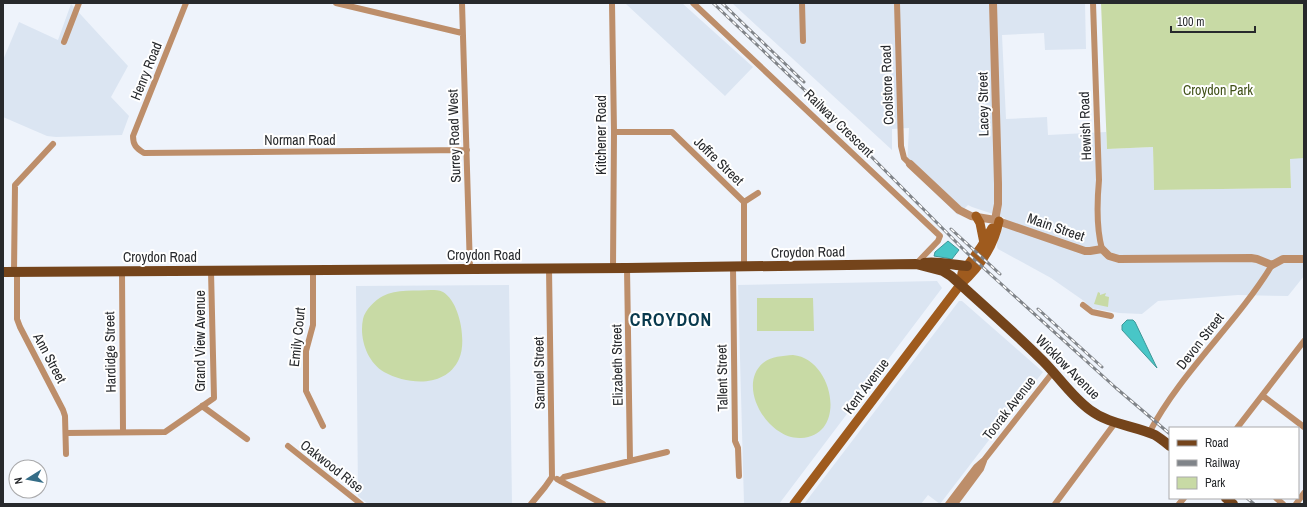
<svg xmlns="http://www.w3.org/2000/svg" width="1307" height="507" font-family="'Archivo Narrow',sans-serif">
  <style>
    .built { fill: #dbe5f2 }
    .green { fill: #c8daa5 }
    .water { fill: #48c6c7; stroke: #3e9798 }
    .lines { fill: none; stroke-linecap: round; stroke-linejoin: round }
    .minor { stroke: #bd8e6a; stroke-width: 6 }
    .tertiary { stroke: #bd8e6a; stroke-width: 8 }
    .secondary { stroke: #9f5b1e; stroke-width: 9 }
    .primary { stroke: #74441b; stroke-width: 10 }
    .rail-casing { stroke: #808489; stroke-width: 3 }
    .rail { stroke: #fff; stroke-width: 1.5; stroke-dasharray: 4.5; stroke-linecap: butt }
    .labels { text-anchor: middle; stroke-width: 4; stroke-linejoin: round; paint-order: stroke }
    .street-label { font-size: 14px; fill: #27292c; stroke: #fff }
    .park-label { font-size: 14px; fill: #415118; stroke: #fff }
    .district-label { font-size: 18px; font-weight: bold; letter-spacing: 1px; fill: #08394d; stroke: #fff }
  </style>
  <rect width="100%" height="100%" fill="#eef3fb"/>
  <path class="built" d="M626,3H682L753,67L725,96L626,4Z
    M732,3H1085L1086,49L1045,50L1044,33L1002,35L1006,119L1047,117L1048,135L1106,132L1107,149L1153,147L1154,190L1291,188L1290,158H1304V276L1288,296L1238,295L1158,301L1142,314L1119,313L1090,308L1084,301L1051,278L998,249L997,247V240L1002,230L1005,218L972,207L968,205L958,215L907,166L909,128L892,129V150Z
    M71,4L128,66L111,97L129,116L122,135L56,137L47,136L3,117V60L19,22L58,40Z
    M937,281L942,288L779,504H744L738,285Z
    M509,285L512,504H368L358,496L356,286Z
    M959,301H962L1043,372L999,427L940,504L928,495L921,504H804Z"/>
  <path class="green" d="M1101,3H1304V158L1290,159L1291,188L1154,190L1153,147L1107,149Z
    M431,290C435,290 439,290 443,292C460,302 467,342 459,359C446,388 408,385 384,372C367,362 359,338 363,319C365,310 375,300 383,296C396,289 416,291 431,290Z
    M1098,292L1100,293V295L1106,293L1105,296L1109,297L1108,307L1094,304Z
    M757,298H813L814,331H757Z
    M793,355C834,359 848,436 801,438C768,440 736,386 763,363C771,356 783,356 793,355Z"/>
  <path class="water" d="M948,241L959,250L952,259L934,256L935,252Z
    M1127,320H1133L1135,322L1157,368L1122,330V325Z"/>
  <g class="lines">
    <path class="minor" d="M186,3L133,136C133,145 136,148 144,153L467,150
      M336,3L462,33
      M462,3L470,269
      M612,3L614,132L613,268
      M693,3L940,236L938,241L916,264
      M802,3L803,41
      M897,3L901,146L904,158L910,164
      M1093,3L1099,180C1097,202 1096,227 1102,249
      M64,42L79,3
      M614,132H672L744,202V267
      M744,202L758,193
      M733,267L735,441L738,448L739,476
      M549,268L552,477
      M627,268L630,461
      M313,270V325L306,351V391L323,426
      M122,271L123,432
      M14,272L15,185L53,144
      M17,272V319L20,327L63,410L65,416L66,454
      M1083,305L1092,312L1111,316
      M1263,396L1304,427
      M202,406L247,439
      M1237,428L1304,341
      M66,433L165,432L214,398L211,271
      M1149,433C1181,372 1236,324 1272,265
      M288,446L361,504
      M557,479L603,504
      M560,481L564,477L667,452
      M1276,498L1283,504
      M531,504L545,487L552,477
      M948,504L976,467L984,460L1053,372
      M955,504L981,469L984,461
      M1055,504L1115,423
      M1179,504L1184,498
      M1296,504L1304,493"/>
    <path class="tertiary" d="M993,3L998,184V204L995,220
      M910,164L959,210L971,216L995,220L1085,251H1090L1102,249L1109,256L1119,259L1251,258L1257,259L1272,265L1283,259H1304"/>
    <path class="secondary" d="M976,216L980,223L984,243
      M960,285L962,273L981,247L992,228
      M794,504L960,285C979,268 994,246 999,221"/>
    <path class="primary" d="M924,263C938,261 952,265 967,266
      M3,272L627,268L916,264L943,271L951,276C982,304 1014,332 1043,361C1059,377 1072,397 1090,410C1110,425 1133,425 1155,435C1160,438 1165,442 1170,446
      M1226,498L1233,504"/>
    <defs>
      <path id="rail" d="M713,3L815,100L967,253L1116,388L1170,434
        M722,3L804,82
        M951,229L1000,274
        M1038,309L1102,367
        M1247,498L1254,504"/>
    </defs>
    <use href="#rail" class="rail-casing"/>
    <use href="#rail" class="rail"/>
  </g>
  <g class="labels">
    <g class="street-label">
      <text transform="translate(146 71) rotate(-68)" y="5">Henry Road</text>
      <text transform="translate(887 85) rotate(-92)" y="5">Coolstore Road</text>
      <text transform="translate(983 104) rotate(-91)" y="5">Lacey Street</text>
      <text transform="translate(839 123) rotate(44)" y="5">Railway Crescent</text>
      <text transform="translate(1085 126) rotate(-92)" y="5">Hewish Road</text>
      <text transform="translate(601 135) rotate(-90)" y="5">Kitchener Road</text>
      <text transform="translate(454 136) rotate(-92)" y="5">Surrey Road West</text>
      <text x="300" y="145">Norman Road</text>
      <text transform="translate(719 161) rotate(44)" y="5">Joffre Street</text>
      <text transform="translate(1056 227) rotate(19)" y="5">Main Street</text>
      <text transform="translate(808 252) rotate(-1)" y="5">Croydon Road</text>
      <text x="484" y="260">Croydon Road</text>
      <text x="160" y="262">Croydon Road</text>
      <text transform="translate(297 337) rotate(-84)" y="5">Emily Court</text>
      <text transform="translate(200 341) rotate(-90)" y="5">Grand View Avenue</text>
      <text transform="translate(1200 341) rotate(-52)" y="5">Devon Street</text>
      <text transform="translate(110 352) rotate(-91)" y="5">Hardidge Street</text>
      <text transform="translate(50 358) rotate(62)" y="5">Ann Street</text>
      <text transform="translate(617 365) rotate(-91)" y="5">Elizabeth Street</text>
      <text transform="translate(1068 367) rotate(45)" y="5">Wicklow Avenue</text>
      <text transform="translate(539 373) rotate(-91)" y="5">Samuel Street</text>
      <text transform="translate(722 378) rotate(-91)" y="5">Tallent Street</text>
      <text transform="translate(866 386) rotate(-53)" y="5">Kent Avenue</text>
      <text transform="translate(1009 408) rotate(-52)" y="5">Toorak Avenue</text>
      <text transform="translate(332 466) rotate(38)" y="5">Oakwood Rise</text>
    </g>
    <g class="park-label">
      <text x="1218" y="95">Croydon Park</text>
    </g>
    <g class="district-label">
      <text x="671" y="326">CROYDON</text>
    </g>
  </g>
  <rect width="1307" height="507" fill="none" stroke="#27292c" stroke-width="8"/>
  <rect x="1169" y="427" width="130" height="72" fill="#ffffff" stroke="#a9a9ab"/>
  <rect x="1177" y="440" width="20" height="6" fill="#74441b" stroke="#a9a9ab"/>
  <text x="1205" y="447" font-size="12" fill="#27292c">Road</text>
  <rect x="1177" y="460" width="20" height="6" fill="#808489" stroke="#a9a9ab"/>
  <text x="1205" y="467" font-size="12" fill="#27292c">Railway</text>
  <rect x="1177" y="477" width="20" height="12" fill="#c8daa5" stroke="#a9a9ab"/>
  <text x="1205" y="487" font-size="12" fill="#27292c">Park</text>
  <g transform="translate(28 479) rotate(259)"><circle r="19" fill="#ffffff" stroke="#a9a9ab"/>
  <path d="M0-3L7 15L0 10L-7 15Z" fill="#356d87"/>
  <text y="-6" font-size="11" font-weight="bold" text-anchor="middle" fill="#27292c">N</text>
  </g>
  <path d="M1171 26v6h84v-6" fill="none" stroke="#27292c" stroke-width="2"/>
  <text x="1177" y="26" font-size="12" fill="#27292c" stroke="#ffffff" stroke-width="3" paint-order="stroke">100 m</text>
</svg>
